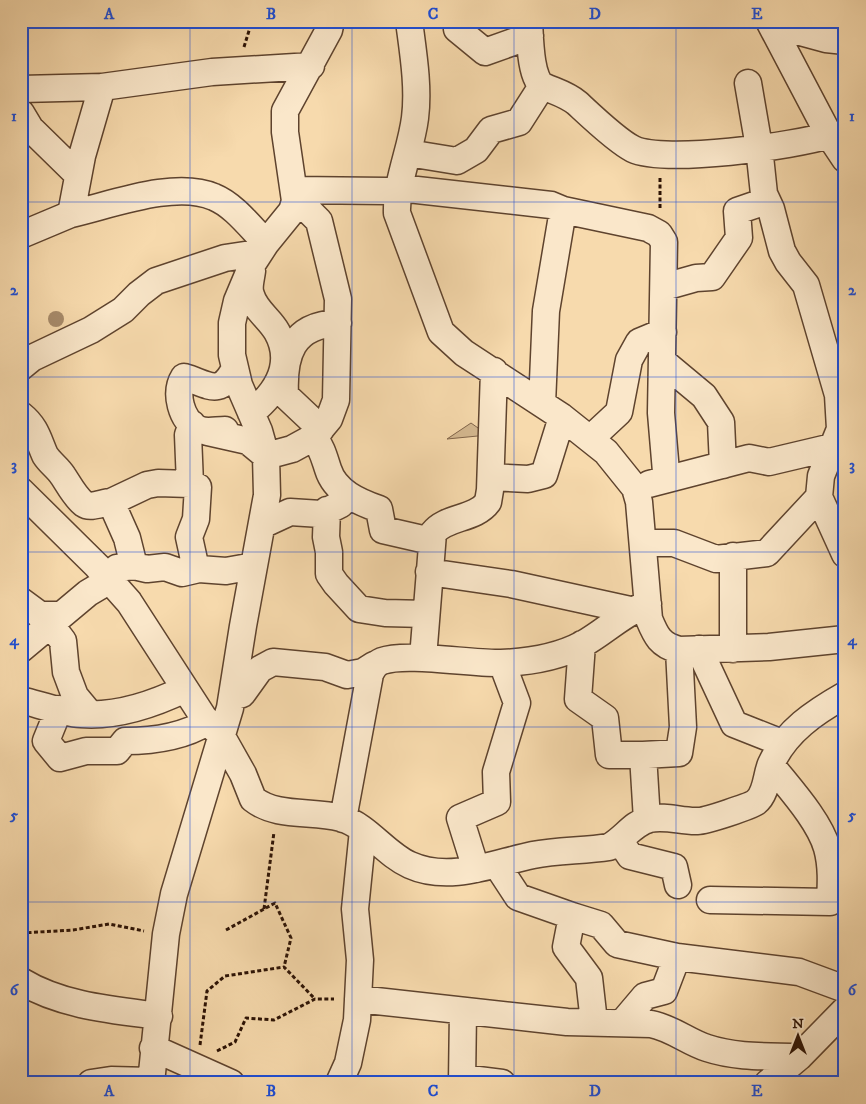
<svg xmlns="http://www.w3.org/2000/svg" width="866" height="1104" font-family="'IM FELL DW Pica',serif">
  <style>
    .green { fill: #d4b890; stroke: #80644a }
    .lines { fill: none; stroke-linecap: round; stroke-linejoin: round }
    .minor-casing { stroke: #5e432e; stroke-width: 29 }
    .path { stroke: #2b1104; stroke-width: 3; stroke-dasharray: 4 2.5; stroke-linecap: butt }
    .minor { stroke: #fae7ca; stroke-width: 26 }
    .tree { fill: #a78b6b }
    .grid { fill: none; stroke: #1d4ed8; stroke-width: 1; stroke-opacity: 0.55 }
    .neatline { fill: none; stroke: #1d4ed8; stroke-width: 2 }
    .grid-label { font-size: 16px; text-anchor: middle; font-weight: bold; fill: #1d4ed8 }
  </style>
  <rect width="100%" height="100%" fill="#f7daad"/>
  <filter id="stains"><feTurbulence type="fractalNoise" baseFrequency=".004" numOctaves="4"/><feColorMatrix values="0 0 0 0 .2 0 0 0 0 .09 0 0 0 0 .02 0 0 0 .5 -.17"/></filter>
  <radialGradient id="worn" r=".72"><stop offset=".6" stop-color="#630" stop-opacity="0"/><stop offset="1" stop-color="#630" stop-opacity=".3"/></radialGradient>
  <path class="green" d="M471,423L488,435L447,439Z"/>
  <g class="lines">
    <defs>
      <path id="minor" d="M409,21C413,52 419,87 415,118C411,150 396,181 397,213L441,332L464,353L562,417L606,452L635,488L639,502L649,619C656,636 660,645 679,650L769,647L845,639
        M529,21C530,36 530,79 543,86C556,92 566,94 577,103C591,116 617,141 633,149C664,164 795,146 829,135
        M769,21L829,135L845,159
        M771,24L826,39L845,41
        M457,29L485,52L530,36
        M748,83L759,147L764,194L771,209L782,251L788,262L806,285L838,395L840,429L821,476L819,497L845,554
        M21,89L102,87
        M21,113L30,128L78,175
        M408,153L457,161L476,150L491,130L519,122L542,86
        M294,190L387,191L399,188L551,205L563,210L648,228L659,234L664,242L661,413L666,472L663,479
        M71,214C111,205 175,180 214,197C234,205 251,228 266,243
        M21,235L71,214L82,156L102,87L212,72L311,66
        M664,287L696,278L712,277L739,238L737,211L766,201
        M662,361L704,396L721,422L723,465
        M21,367L32,358L91,330L123,310L139,294L156,281L225,258L259,253
        M542,404L546,311L563,210
        M251,413C276,393 295,364 277,332C270,319 255,310 251,295C248,288 251,279 252,271
        M21,415C36,427 38,439 45,455C50,463 58,468 63,476C69,485 75,497 84,504C91,509 103,502 111,502L127,538L134,566
        M321,429L285,395C283,355 292,325 338,323
        M225,430C216,430 206,433 198,429C181,420 174,393 184,377C208,384 220,398 235,368
        M208,432L248,441L266,456L292,449L314,437L329,419L336,400L338,299L319,221L308,210L295,201
        M314,437C322,448 324,457 328,469C335,492 359,502 379,509L383,530L431,541
        M590,439L619,412L629,360L639,342L663,332
        M491,477L528,479L544,475L562,417
        M190,484L198,487L196,519L189,537L196,569
        M649,484L749,458L769,462L845,444
        M21,491L97,566L129,602L204,718L221,735L243,774L253,799C277,818 312,810 341,818C368,826 385,854 410,865C450,883 494,863 533,855C558,850 584,851 609,847C624,839 632,824 649,819C666,815 682,822 698,821C706,821 751,806 756,802C767,793 766,775 771,764C786,731 815,712 845,695
        M111,502L147,485L158,483L190,484L188,435L192,424
        M327,510L326,537L329,552V574L336,584L359,609L385,613L426,614
        M262,525L290,512L321,514L341,504
        M643,543H674L716,559L767,553L819,497
        M733,556V649
        M117,568L134,566L147,569L165,567L182,573L199,569L226,571L254,566
        M429,572L511,584L630,610
        M21,601L40,615H61
        M50,624L63,641L66,672L75,696L90,714
        M582,644L578,699L605,718L609,755H643
        M21,649L88,593L110,580
        M699,649L734,724L782,743
        M423,658L433,533C446,516 475,520 488,502L490,490L494,371
        M232,697L242,694L260,669L273,662L325,667L347,675L363,672L374,665
        M21,700C41,705 62,713 81,714C117,717 154,704 185,689
        M59,709L46,741L60,758L86,751H117L125,741C154,741 183,737 207,722
        M771,765C789,788 819,820 827,848C832,866 831,884 830,902
        M343,819L370,674C373,668 375,664 382,661C406,652 471,664 501,663C527,662 559,657 583,644C606,631 623,613 648,604
        M647,820L643,755L679,753L683,727L679,650
        M620,841L630,856L674,867L678,885
        M497,865L518,897L572,916L566,947L589,978L594,1022
        M476,869L460,818L497,802L496,772L517,703L502,663
        M710,900L830,902L845,896
        M572,916L601,925L617,944L677,957L799,972L845,989
        M21,981C62,1006 113,1010 159,1016
        M358,999L567,1022L651,1024C672,1028 688,1042 707,1048C737,1058 769,1056 799,1057
        M623,1022L645,996L664,991L677,957
        M153,1048L231,1083
        M462,1078L502,1083
        M91,1083L111,1080L151,1081
        M151,1083L166,934L174,894L230,708L243,626L267,495L266,456L259,431L239,385L232,355V323L237,301L253,263L266,243L292,211L295,201L285,132V111L329,30L331,21
        M339,1083L348,1063L357,1020L360,960L355,909L363,830
        M462,1083L463,1011
        M768,1083L799,1057L845,1010"/>
    </defs>
    <use href="#minor" class="minor-casing"/>
    <path class="path" d="M244,47L252,21
      M660,208V177
      M264,909L274,832
      M226,930L275,903L291,938L284,967
      M21,933L73,930L109,924L144,931
      M200,1045L207,991L225,976L284,967L315,999
      M217,1051L235,1042L246,1018L274,1020L315,999H334"/>
    <use href="#minor" class="minor"/>
  </g>
  <circle class="tree" cx="56" cy="319" r="8"/>
  <path class="grid" d="M190,21V1083M352,21V1083M514,21V1083M676,21V1083M21,202H845M21,377H845M21,552H845M21,727H845M21,902H845"/>
  <rect width="866" height="1104" fill="none" stroke="#f7daad" stroke-width="55"/>
  <g transform="translate(798 1036)" stroke="#fae7ca" stroke-width="4" paint-order="stroke">
  <path d="M0-4L9 19L0 12L-9 19Z" fill="#2b1104"/>
  <text y="-8" font-size="14" font-weight="bold" text-anchor="middle" fill="#2b1104">N</text>
  </g>
  <rect x="28" y="28" width="810" height="1048" class="neatline"/>
  <g class="grid-label">
    <text x="109" y="19">A</text>
    <text x="271" y="19">B</text>
    <text x="433" y="19">C</text>
    <text x="595" y="19">D</text>
    <text x="757" y="19">E</text>
    <text x="14" y="121">1</text>
    <text x="852" y="121">1</text>
    <text x="14" y="295">2</text>
    <text x="852" y="295">2</text>
    <text x="14" y="470">3</text>
    <text x="852" y="470">3</text>
    <text x="14" y="645">4</text>
    <text x="852" y="645">4</text>
    <text x="14" y="820">5</text>
    <text x="852" y="820">5</text>
    <text x="14" y="995">6</text>
    <text x="852" y="995">6</text>
    <text x="109" y="1096">A</text>
    <text x="271" y="1096">B</text>
    <text x="433" y="1096">C</text>
    <text x="595" y="1096">D</text>
    <text x="757" y="1096">E</text>
  </g>
  <rect width="100%" height="100%" filter="url(#stains)"/>
  <rect width="100%" height="100%" fill="url(#worn)"/>
</svg>
